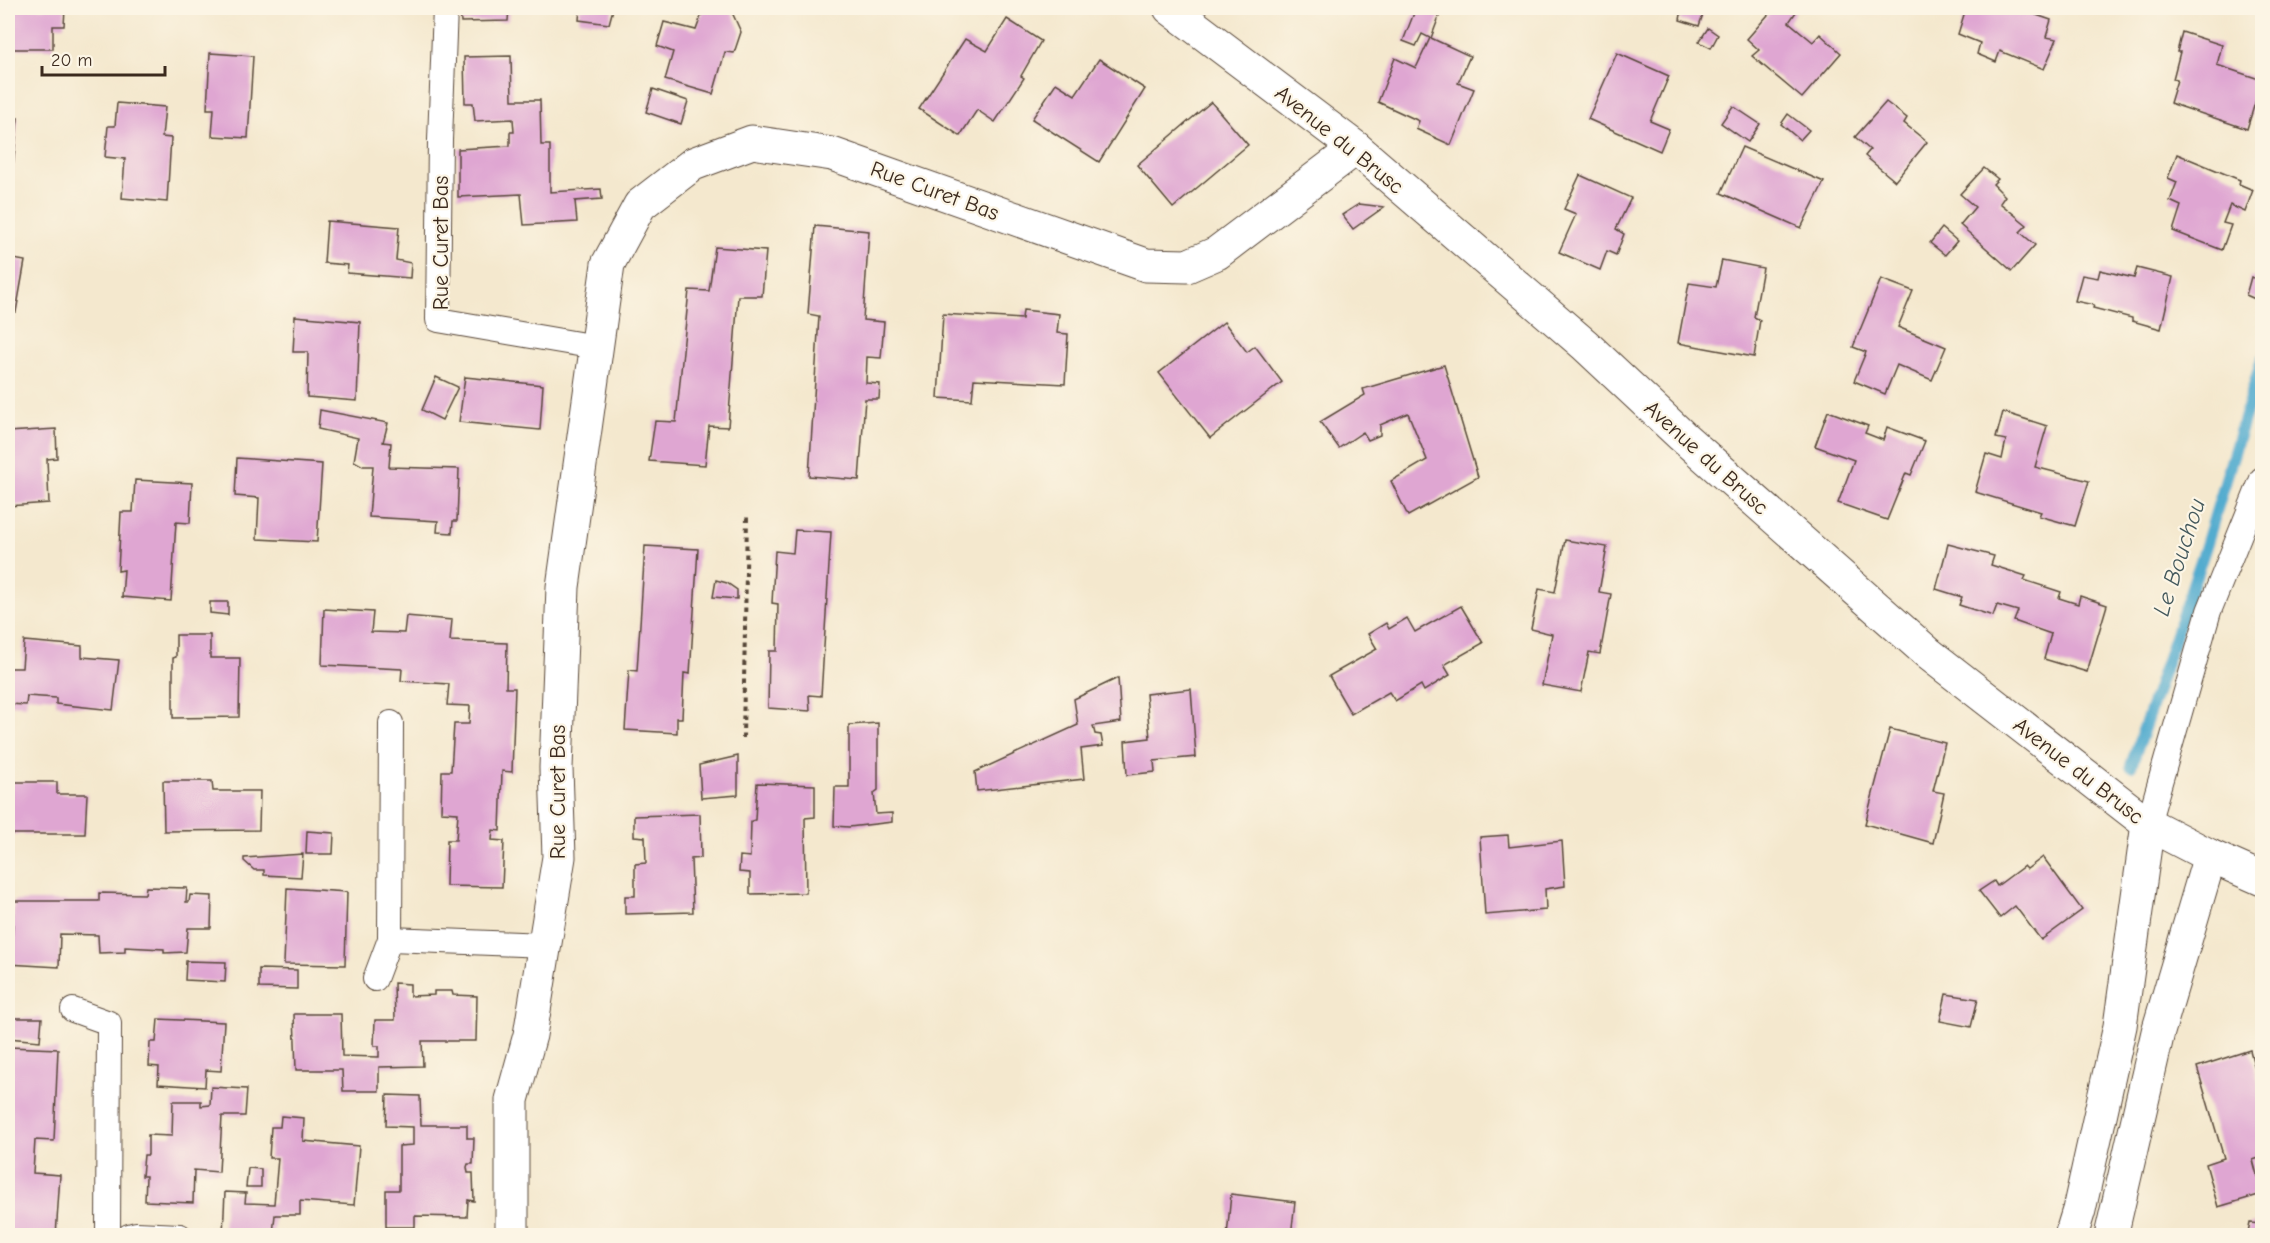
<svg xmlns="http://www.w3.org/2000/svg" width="2270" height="1243" font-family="'Comic Neue',sans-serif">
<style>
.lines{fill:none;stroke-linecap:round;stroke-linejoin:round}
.stream{stroke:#52accf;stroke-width:12}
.building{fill:#dfa6d2}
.lane-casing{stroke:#574638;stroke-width:26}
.street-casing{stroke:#574638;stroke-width:35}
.secondary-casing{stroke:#574638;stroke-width:35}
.path{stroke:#574638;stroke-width:4;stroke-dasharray:4.5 4.5;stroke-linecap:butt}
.lane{stroke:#fff;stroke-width:24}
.street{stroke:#fff;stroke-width:33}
.secondary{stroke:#fff;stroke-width:33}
.labels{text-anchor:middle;stroke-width:4.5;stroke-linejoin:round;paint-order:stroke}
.street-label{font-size:22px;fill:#3b2a1e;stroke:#fcf5e5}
.water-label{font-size:24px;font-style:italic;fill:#43585c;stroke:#fcf5e5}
</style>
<rect width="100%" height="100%" fill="#fcf5e5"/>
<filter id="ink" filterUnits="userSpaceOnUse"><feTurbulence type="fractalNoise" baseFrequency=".0167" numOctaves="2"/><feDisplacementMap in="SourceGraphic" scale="12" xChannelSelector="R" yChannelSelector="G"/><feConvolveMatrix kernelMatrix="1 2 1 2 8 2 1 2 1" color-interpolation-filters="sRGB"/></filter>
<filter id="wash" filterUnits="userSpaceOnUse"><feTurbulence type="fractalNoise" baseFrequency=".008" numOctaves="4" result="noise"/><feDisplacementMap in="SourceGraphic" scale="24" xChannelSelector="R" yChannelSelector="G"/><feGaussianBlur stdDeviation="1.35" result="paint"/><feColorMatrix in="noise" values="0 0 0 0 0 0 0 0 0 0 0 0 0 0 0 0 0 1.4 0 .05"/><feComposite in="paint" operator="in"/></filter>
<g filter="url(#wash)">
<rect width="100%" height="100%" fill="#f4e8ce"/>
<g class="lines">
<polyline class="stream" points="2131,766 2205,549 2262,359"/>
</g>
<g id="blocks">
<g class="building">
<polygon points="8,8 65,8 64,26 53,26 53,49 8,49"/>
<polygon points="460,8 509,8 508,21 461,22"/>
<polygon points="580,8 627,8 626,10 613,9 609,24 579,20"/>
<polygon points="704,8 730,8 741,32 734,53 725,52 713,94 665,80 673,52 657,46 664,22 696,30"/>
<polygon points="1416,8 1424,8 1440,14 1431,38 1470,56 1458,83 1474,89 1451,145 1416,129 1419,121 1378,102 1395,58 1416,68 1430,38 1422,34 1416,46 1403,41"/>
<polygon points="1678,8 1705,8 1699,26 1680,20 1682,9"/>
<polygon points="1774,8 1789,8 1796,12 1789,22 1813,42 1820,34 1841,53 1802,98 1752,56 1759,50 1747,39"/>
<polygon points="1966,8 2016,8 2051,20 2046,37 2057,39 2044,69 2000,51 1996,62 1977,54 1980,43 1958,34"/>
<polygon points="1007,19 1041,41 1021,76 1024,78 995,122 977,110 960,136 919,109 965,39 987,51"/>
<polygon points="1708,28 1718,35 1711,48 1699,42"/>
<polygon points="2182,32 2222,45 2217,65 2262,80 2247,129 2170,103 2177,80 2173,79 2180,52 2177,52"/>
<polygon points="210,53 253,56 248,138 212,136 214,109 207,109"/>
<polygon points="1617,53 1669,76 1650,121 1669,129 1660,151 1588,119"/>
<polygon points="511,56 512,100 540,100 541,145 550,145 550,192 601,189 602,199 575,201 577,222 524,225 521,194 458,197 458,149 510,146 510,132 514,132 513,119 475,121 473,103 465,103 464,57"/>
<polygon points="1099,59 1145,89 1099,162 1032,119 1056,83 1075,95"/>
<polygon points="653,89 688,101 681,124 646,112"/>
<polygon points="1211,102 1248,145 1173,208 1137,165"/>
<polygon points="1886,102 1907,118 1904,123 1927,142 1895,181 1865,156 1870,150 1855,137"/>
<polygon points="117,103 165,107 162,137 171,138 167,202 122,198 125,159 105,157 108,126 115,126"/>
<polygon points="1733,106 1760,124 1748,142 1721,123"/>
<polygon points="1788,114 1809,130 1800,140 1781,124"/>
<polygon points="8,117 18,118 9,205 8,205"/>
<polygon points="1742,147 1824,182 1801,228 1721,193"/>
<polygon points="2177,154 2240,180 2239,184 2253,190 2245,212 2230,205 2223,223 2231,225 2222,250 2173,231 2181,206 2170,201 2177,182 2168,178"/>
<polygon points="1984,168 1998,179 1993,184 2005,196 2000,203 2027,225 2020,232 2035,245 2012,271 1960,225 1975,207 1960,194"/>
<polygon points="1580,175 1631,198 1616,229 1624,234 1616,255 1607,251 1600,270 1559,252 1576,214 1564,209"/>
<polygon points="1359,204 1384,207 1353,229 1342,215"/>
<polygon points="327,221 399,227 396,260 411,263 410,278 347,273 348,265 324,263"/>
<polygon points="815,226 869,231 863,320 884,322 881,358 867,357 866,383 880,384 879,399 865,399 859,480 809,476 819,316 808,314"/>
<polygon points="1942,228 1957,241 1945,255 1930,243"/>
<polygon points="715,247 766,251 762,296 738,296 728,427 709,426 705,465 649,461 655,421 676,422 689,290 709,291"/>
<polygon points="8,258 25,261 16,312 8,310"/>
<polygon points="1722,260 1763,268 1754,317 1760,320 1754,357 1678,343 1689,283 1716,287"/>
<polygon points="2137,268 2173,277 2161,329 2132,321 2132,318 2093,308 2094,305 2075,301 2082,275 2098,278 2100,270 2134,278"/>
<polygon points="2251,277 2262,281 2262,302 2246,295"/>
<polygon points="1881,279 1913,291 1898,327 1946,347 1932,380 1897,365 1885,394 1854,381 1866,352 1853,347"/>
<polygon points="1023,310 1059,314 1057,333 1068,334 1065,384 974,379 972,400 938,398 943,314 1022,319"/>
<polygon points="295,316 360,322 357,401 307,397 308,352 293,352"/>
<polygon points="1224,322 1247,352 1255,346 1282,382 1210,438 1159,373"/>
<polygon points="1444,365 1478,477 1408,516 1391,481 1427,460 1408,413 1380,425 1380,435 1368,440 1363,432 1339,448 1320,422 1365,395 1363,389"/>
<polygon points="436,377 458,387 442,420 422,410"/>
<polygon points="465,377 543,385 540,430 459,422"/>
<polygon points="320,410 388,423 383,442 391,443 389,467 459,469 457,521 453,521 452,533 437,532 438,521 369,517 373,466 363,466 354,461 358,438 318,429"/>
<polygon points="1828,411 1868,426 1865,433 1883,440 1887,427 1925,441 1911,475 1906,473 1887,520 1838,503 1854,460 1815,446"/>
<polygon points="2003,412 2047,426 2035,467 2089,481 2075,526 2039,516 2041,512 1975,492 1986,454 2002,459 2006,440 1996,438"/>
<polygon points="56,429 57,458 47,459 49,503 8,506 8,432"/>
<polygon points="237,458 322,464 317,542 257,539 259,498 235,496"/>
<polygon points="135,480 192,483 190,523 176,522 171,601 122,597 124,570 118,571 121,512 133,512"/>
<polygon points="795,530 831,532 821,696 809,695 810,711 768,708 769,651 777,651 778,604 772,603 775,551 793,553"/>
<polygon points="1565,540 1607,547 1599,592 1611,594 1600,654 1589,652 1581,692 1542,685 1552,634 1531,629 1539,589 1555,592"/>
<polygon points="1948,544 1994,556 1991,565 2026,576 2024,580 2061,592 2059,598 2078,604 2080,596 2107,605 2087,672 2044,659 2051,634 2014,621 2018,611 1997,605 1993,616 1959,605 1962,597 1936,589"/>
<polygon points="645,546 698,549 690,674 684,673 682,718 677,718 677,733 625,730 629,670 637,671"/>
<polygon points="716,580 727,583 737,590 737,599 713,597"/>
<polygon points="210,602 228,602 228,615 210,613"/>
<polygon points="1461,606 1483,643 1444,665 1450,675 1424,691 1421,685 1395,701 1389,692 1351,714 1329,676 1377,649 1368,634 1386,623 1389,629 1407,618 1415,632"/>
<polygon points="324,609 373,612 371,632 404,633 406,616 452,620 450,641 507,643 506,688 515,688 512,772 502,771 500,831 493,830 492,840 504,841 502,887 446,886 447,840 456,840 458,813 441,812 442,771 451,771 454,724 469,724 470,706 447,705 449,684 401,681 402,669 322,665"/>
<polygon points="176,635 210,635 210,658 240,658 239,717 173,718 173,658 176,657"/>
<polygon points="24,641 82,646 82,657 119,660 113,710 56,704 56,698 27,696 26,705 8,704 8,668 22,668"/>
<polygon points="1118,678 1121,722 1093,726 1095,734 1101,735 1103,746 1081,749 1084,779 977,791 975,772 1078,725 1074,699"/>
<polygon points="1191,689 1196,757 1154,761 1155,772 1127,775 1125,741 1150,738 1146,694"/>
<polygon points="878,723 878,790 874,793 876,814 892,813 892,822 849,827 834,826 835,787 849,787 849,725"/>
<polygon points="1890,729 1945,743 1933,791 1944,793 1933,843 1865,824"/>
<polygon points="738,756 738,795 701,798 699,765"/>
<polygon points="163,781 212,781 213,791 260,791 259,830 164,831"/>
<polygon points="8,782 57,782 57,794 87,794 85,834 8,834"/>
<polygon points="757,783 815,785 815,817 805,818 806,893 750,894 750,873 739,872 740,856 750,857 751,821 755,820"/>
<polygon points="700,814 701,858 691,859 693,912 625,914 625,896 635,896 635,864 646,863 645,837 634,836 634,816"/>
<polygon points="307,831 334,833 333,854 306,854"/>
<polygon points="1508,835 1509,847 1562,841 1565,886 1545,889 1546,910 1485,915 1480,837"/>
<polygon points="303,854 301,877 264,875 264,870 254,870 244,861 244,858"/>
<polygon points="2043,857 2082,910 2041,940 2015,906 2000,918 1979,891 1994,881 1997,886 2024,866 2027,869"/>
<polygon points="146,887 187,888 186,902 189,902 190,895 212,896 211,928 188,928 186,952 164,953 164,949 125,947 125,952 99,953 98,935 60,934 59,967 8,964 8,941 12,941 14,901 99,901 99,893 145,894"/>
<polygon points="287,888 347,892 345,965 284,964"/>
<polygon points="186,961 226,962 225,982 185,980"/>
<polygon points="259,969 297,970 297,989 259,988"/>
<polygon points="394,983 410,984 410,996 434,995 434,991 452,991 453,995 477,996 476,1041 422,1041 423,1066 379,1067 379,1091 343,1091 342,1070 296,1070 294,1014 341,1014 342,1056 379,1057 379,1046 374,1046 375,1020 395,1020"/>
<polygon points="1946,994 1978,999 1971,1027 1940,1021"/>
<polygon points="8,1018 42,1018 40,1041 8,1038"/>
<polygon points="158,1019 224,1022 221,1071 206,1070 205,1087 158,1084 159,1067 149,1066 150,1042 156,1042"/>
<polygon points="8,1047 58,1049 54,1141 35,1140 33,1173 60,1175 56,1236 8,1236"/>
<polygon points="2250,1050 2262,1096 2262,1157 2253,1160 2262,1194 2218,1207 2206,1164 2224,1158 2197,1067"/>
<polygon points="211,1087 247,1089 245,1116 222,1116 219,1172 194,1170 193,1203 145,1201 146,1176 142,1176 144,1155 148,1155 148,1135 172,1136 173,1101 201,1101 201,1106 210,1105"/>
<polygon points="387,1095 420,1096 421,1125 467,1125 467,1138 474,1138 473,1164 468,1164 467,1167 468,1173 473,1173 474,1201 468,1200 467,1217 415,1216 415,1227 386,1227 386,1190 399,1190 399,1146 413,1145 413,1127 386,1126"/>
<polygon points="281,1116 304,1118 303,1141 359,1146 354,1205 300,1201 300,1215 275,1215 273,1233 223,1233 225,1192 246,1193 245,1203 274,1204 278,1158 269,1158 271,1127 280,1127"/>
<polygon points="248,1168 261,1169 261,1187 246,1187"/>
<polygon points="1231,1194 1295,1202 1291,1236 1227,1236"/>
<polygon points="2250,1223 2262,1224 2262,1234 2248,1233"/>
</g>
</g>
</g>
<g filter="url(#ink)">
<use href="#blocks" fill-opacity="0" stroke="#574638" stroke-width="1.5"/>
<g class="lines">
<g class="lane-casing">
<g id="lane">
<polyline points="445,8 440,140 438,320 596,347"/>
<polyline points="2148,824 2209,611 2262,479"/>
<polyline points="390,939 545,945"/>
<polyline points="375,979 390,939 391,723"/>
<polyline points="73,1010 109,1023 108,1236"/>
<polyline points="129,1236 136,1234 180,1236"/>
</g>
</g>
<g class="street-casing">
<polyline id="street" points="512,1236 512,1100 530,1035 559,857 556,768 563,587 608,264 640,205 693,164 752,142 832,154 1146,265 1187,266 1217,253 1356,148"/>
</g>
<g class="secondary-casing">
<g id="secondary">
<polyline points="1170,8 1356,148 1585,345 1682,436 1929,654 2148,824 2210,856 2262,879"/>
<polyline points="2071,1236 2079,1210 2120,1026 2148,824"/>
<polyline points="2111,1236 2158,1032 2210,856"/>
</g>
</g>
<polyline class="path" points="743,738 747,516"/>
<use href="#lane" class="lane"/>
<use href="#street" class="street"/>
<use href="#secondary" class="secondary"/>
</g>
</g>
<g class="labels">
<g class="street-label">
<text transform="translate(1340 139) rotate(39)" y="8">Avenue du Brusc</text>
<text transform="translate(935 190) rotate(20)" y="8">Rue Curet Bas</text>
<text transform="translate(440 243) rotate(-90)" y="8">Rue Curet Bas</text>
<text transform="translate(1707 457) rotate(42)" y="8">Avenue du Brusc</text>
<text transform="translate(2079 770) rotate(38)" y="8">Avenue du Brusc</text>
<text transform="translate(557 792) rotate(-90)" y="8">Rue Curet Bas</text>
</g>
<g class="water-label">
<text transform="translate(2179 557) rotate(-72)" y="8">Le Bouchou</text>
</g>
</g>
<rect width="2270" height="1243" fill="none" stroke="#fcf5e5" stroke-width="30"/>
<path d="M42 66v9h123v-9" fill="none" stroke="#3b2a1e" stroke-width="3"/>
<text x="51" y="66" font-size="18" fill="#3b2a1e" stroke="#fcf5e5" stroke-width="4.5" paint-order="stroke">20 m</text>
</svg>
